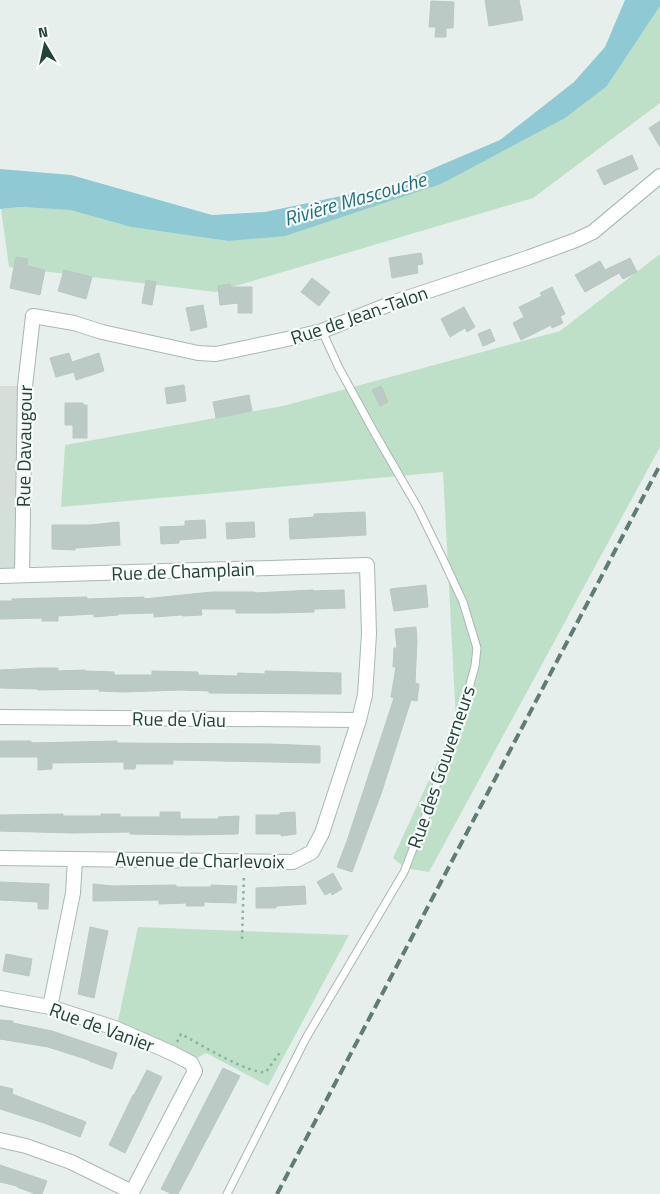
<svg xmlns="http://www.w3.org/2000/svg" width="660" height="1194" font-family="'Titillium Web',sans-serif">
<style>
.built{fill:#d4dfda}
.green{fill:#bfe0c8}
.water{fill:#8ec9d4}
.building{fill:#bbcac4;stroke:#b8c9c2}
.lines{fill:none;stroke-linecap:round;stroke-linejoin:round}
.lane-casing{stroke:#a8b8b2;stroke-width:9}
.street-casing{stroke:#a8b8b2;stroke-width:16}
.path{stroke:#86b3a5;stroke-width:2.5;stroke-dasharray:2.5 4;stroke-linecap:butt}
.lane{stroke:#fff;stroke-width:7}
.street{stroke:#fff;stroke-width:14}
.rail{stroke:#5f7d75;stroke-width:4;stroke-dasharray:10 5;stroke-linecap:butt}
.labels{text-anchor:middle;stroke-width:4.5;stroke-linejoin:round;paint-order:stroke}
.street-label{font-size:19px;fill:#24423a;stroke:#f7fbf9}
.water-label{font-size:20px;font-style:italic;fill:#1c6f80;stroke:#f7fbf9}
</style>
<rect width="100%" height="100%" fill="#e6efeb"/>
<polygon class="built" points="0,386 25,386 22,572 0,573"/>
<g class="green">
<polygon points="660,6 660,103 533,198 215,292 9,267 1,209 22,207 70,210 131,227 228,241 441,184 607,86"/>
<polygon points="660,254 660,447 429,872 405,868 393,858 456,721 443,472 61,507 65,445 283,406 560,331"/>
<polygon points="138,927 349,935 268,1086 206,1053 193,1060 117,1026"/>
</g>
<polygon class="water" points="625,0 660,0 660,6 607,86 565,118 441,184 285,236 228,241 131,227 70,210 22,207 0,209 0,169 71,175 212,215 265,212 394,185 500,140 574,82 605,47"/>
<g class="building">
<polygon points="485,0 519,0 523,20 489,26"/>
<polygon points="431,1 454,2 453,28 446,28 446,37 435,37 436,27 429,27"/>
<polygon points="660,121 660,147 649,128"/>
<polygon points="632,155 638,169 604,185 597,170"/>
<polygon points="421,253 423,264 417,265 418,273 392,278 389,258"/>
<polygon points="16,257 28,259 27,266 45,270 40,295 10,288"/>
<polygon points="630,258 637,272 623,279 619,273 585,292 575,275 600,261 605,270"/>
<polygon points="64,270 92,277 86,299 58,291"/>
<polygon points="312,278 330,292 319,306 301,292"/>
<polygon points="146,280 156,282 152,305 142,303"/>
<polygon points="230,284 231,287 252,287 252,313 238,313 238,303 220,305 218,286"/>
<polygon points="552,287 565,314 560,316 563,323 552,328 551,325 521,340 513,323 524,317 519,307 542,296 540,293"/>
<polygon points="203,305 207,327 191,331 186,308"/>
<polygon points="464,307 475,327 467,332 465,328 450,337 441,319"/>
<polygon points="490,329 495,341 483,346 478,334"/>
<polygon points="69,353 72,362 99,353 104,371 76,380 74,372 56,377 50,358"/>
<polygon points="184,385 186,401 167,404 165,388"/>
<polygon points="381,386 388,402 380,406 372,390"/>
<polygon points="249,395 252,411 216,418 213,402"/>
<polygon points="65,403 83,403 83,405 87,405 87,438 73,438 73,425 65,425"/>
<polygon points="365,512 366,535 290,539 289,519 314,517 314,514"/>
<polygon points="205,520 206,538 179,540 179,543 161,544 160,527 185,526 185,521"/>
<polygon points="119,522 120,545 75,548 75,550 52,549 52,525 90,525"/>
<polygon points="254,522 255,537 227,539 226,523"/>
<polygon points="426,585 428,607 394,611 390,589"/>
<polygon points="313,590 313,591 344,590 345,608 314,609 314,612 272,613 236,613 236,609 201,609 202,615 183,616 182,615 154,617 154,613 118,614 118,615 94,617 94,614 58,616 58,621 42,621 42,618 0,619 0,601 12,601 12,599 87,597 87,599 144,597 144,599 212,592 255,592 255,593"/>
<polygon points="416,627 417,641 415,683 419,684 417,701 411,700 382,791 352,872 337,867 347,841 394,698 391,697 396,667 393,667 394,648 397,648 395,629"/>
<polygon points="38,668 58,668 58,671 85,670 85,671 114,672 114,675 152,675 152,671 198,672 198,675 237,676 238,673 265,674 265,671 341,673 341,694 209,693 209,691 181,690 124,692 99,691 99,689 38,690 38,689 0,688 0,670"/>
<polygon points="0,741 31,741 31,743 117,741 117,743 269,744 320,746 320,763 173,760 173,764 136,764 135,769 124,769 124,762 52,763 52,769 38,770 38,757 0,757"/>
<polygon points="160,812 180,812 180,819 219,819 218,817 239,816 238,834 188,835 130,834 130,832 72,833 0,831 0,815 63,814 63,816 101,816 101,814 120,814 120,817 160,817"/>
<polygon points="295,812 296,834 281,836 281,834 256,834 256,815 280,815 280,813"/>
<polygon points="333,873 342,889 332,895 331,892 325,895 317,882"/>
<polygon points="0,882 49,884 48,909 38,909 38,902 0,900"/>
<polygon points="93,884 113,886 176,885 176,887 211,887 211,885 237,886 236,903 204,902 204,906 186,906 187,903 159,904 159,900 93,901"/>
<polygon points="305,886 306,904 276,906 276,908 256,908 256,888"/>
<polygon points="90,927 108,931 94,998 78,994"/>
<polygon points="6,954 32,959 29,976 3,971"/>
<polygon points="0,1020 13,1021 13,1023 52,1031 117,1053 112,1069 89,1061 89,1060 48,1047 0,1039"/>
<polygon points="223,1068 240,1076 178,1194 172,1194 161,1189"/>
<polygon points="147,1070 162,1077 125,1153 109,1145 133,1095 134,1095"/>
<polygon points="0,1086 13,1089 12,1094 86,1122 80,1137 44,1123 0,1109"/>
<polygon points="0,1165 47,1181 42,1194 36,1194 17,1187 17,1186 0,1182"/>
</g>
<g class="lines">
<g class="lane-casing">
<polyline id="lane" points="227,1194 306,1038 404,872 428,810 469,688 475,666 477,648 463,602 442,557 418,508 373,430 339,368 322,331"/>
</g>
<g class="street-casing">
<g id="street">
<polyline points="22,575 25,386 33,316 74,323 102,332 198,353 216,354 292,338 322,331 395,302 527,258 576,240 593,232 660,176"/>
<polyline points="0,576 367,565 369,634 365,695 359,720 322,833 312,852 293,862 0,858"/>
<polyline points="0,717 359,720"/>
<polyline points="0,998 50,1007 115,1028 172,1053 191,1063 195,1071 131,1194"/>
<polyline points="50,1007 73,893 75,860"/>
<polyline points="0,1140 26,1146 71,1162 132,1192"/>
</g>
</g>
<g class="path">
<polyline points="242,939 244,875"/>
<path d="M177 1042 181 1034C198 1043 250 1075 266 1072L281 1051"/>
</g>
<use href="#lane" class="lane"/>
<use href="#street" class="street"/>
<polyline class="rail" points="277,1194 660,465"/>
</g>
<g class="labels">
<g class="street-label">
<text transform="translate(359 315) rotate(-19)" y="7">Rue de Jean-Talon</text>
<text transform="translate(24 446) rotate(-89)" y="7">Rue Davaugour</text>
<text transform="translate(183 571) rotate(-2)" y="7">Rue de Champlain</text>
<text transform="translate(179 719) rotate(1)" y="7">Rue de Viau</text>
<text transform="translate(441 767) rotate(-71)" y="7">Rue des Gouverneurs</text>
<text transform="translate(200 860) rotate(1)" y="7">Avenue de Charlevoix</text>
<text transform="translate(102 1027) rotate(20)" y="7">Rue de Vanier</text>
</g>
<g class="water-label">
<text transform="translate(355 199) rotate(-16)" y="7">Rivière Mascouche</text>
</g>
</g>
<g transform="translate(45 45) rotate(351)" stroke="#f7fbf9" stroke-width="4" paint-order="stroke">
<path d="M0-4L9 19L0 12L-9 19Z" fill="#24423a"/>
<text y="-8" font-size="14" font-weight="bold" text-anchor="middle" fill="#24423a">N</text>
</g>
</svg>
